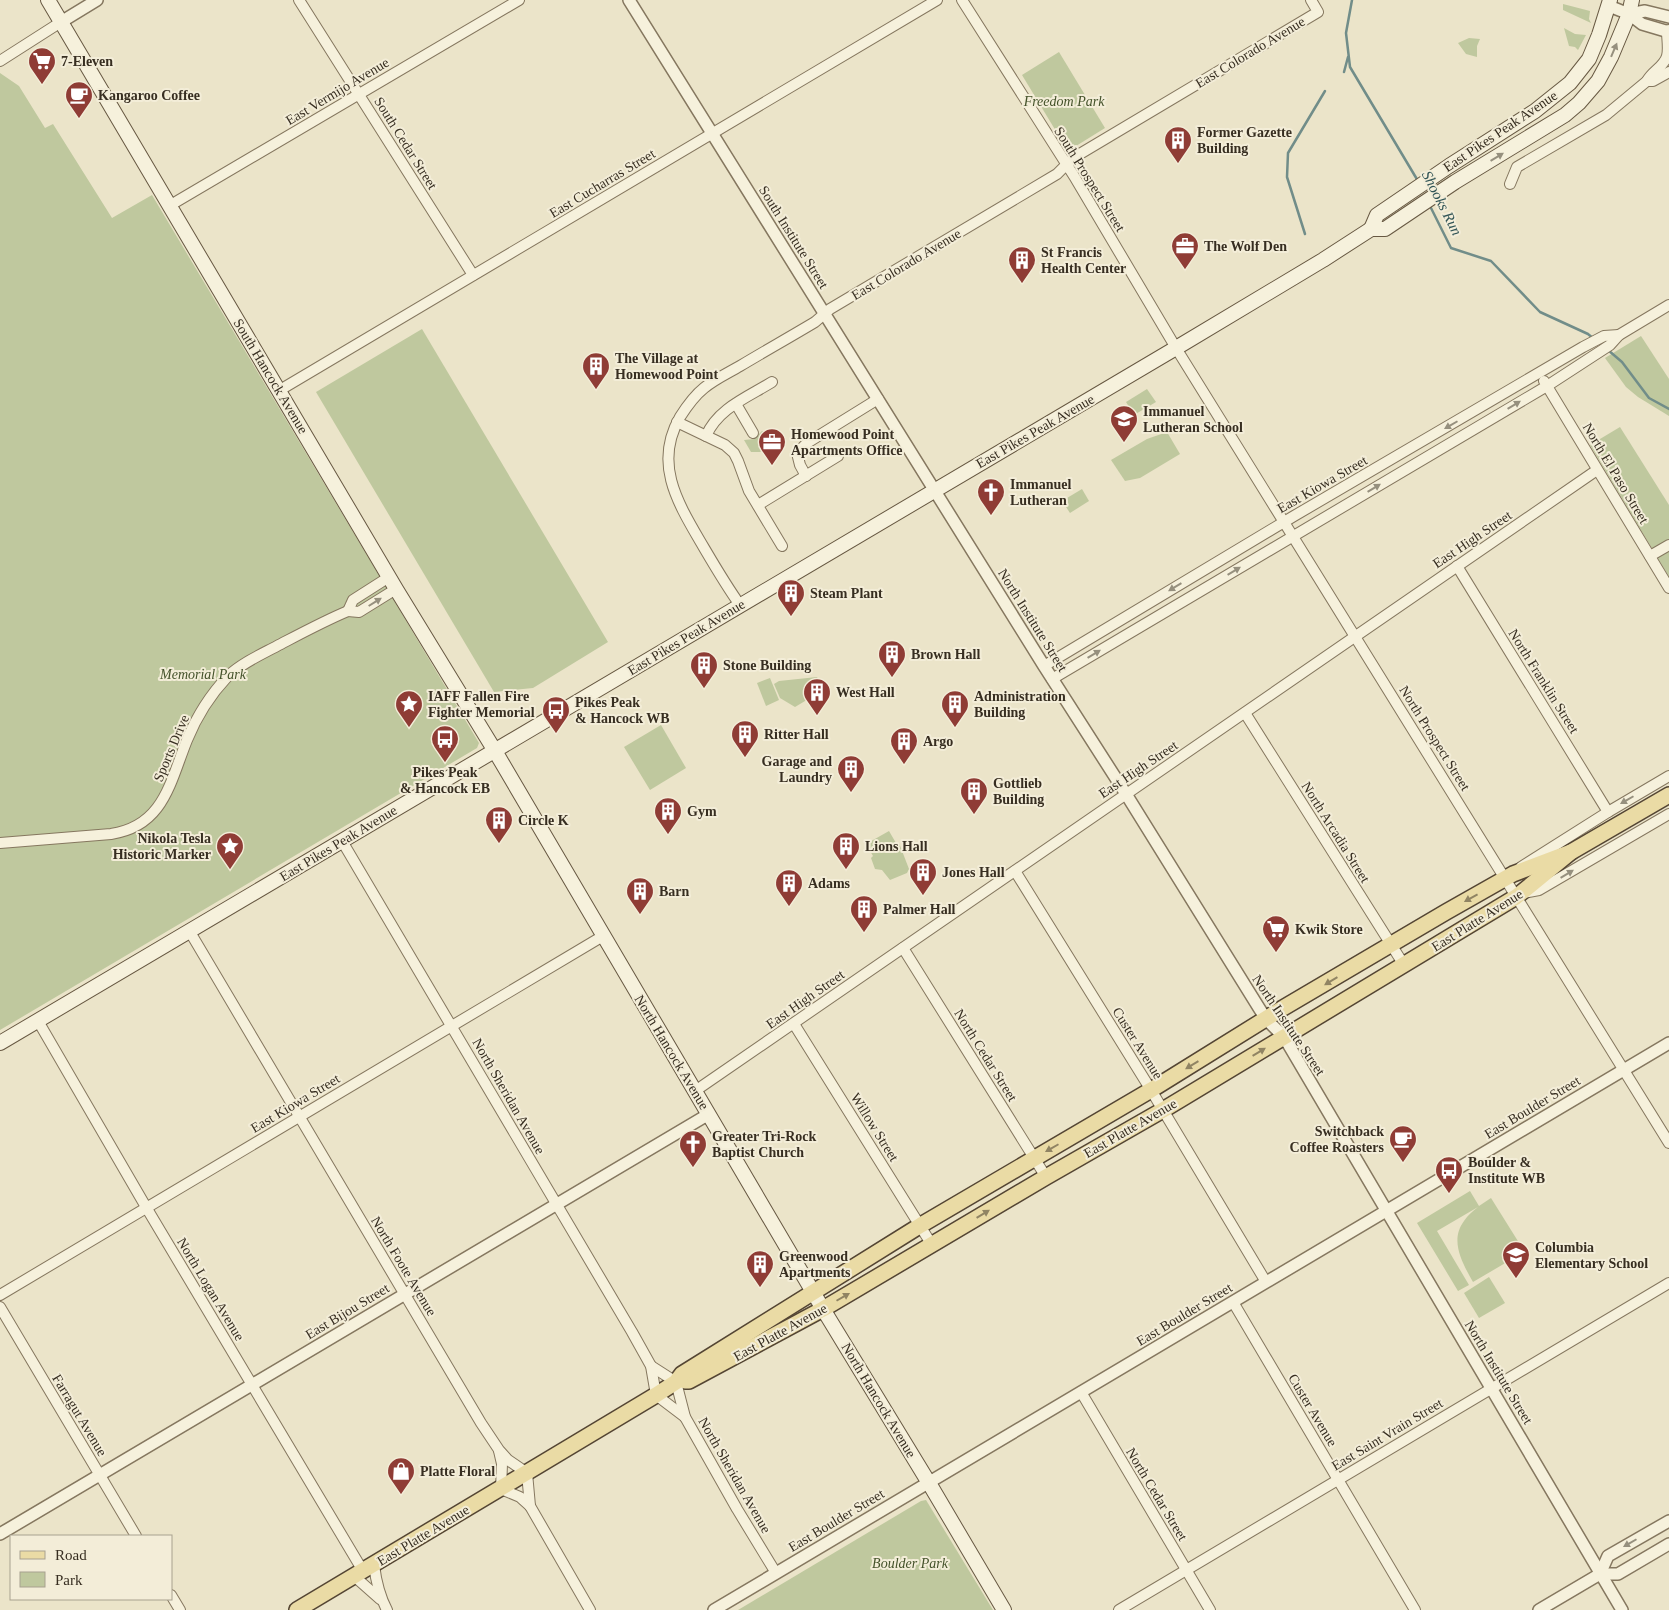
<svg xmlns="http://www.w3.org/2000/svg" width="1669" height="1610" font-family="Georgia,serif">
<style>
.green{fill:#bfc89e}
.lines{fill:none;stroke-linecap:round;stroke-linejoin:round}
.stream{stroke:#718d89;stroke-width:2.5}
.minor-casing{stroke:#85775f;stroke-width:12}
.tertiary-casing{stroke:#85775f;stroke-width:14}
.secondary-casing{stroke:#675842;stroke-width:16}
.primary-casing{stroke:#544533;stroke-width:18}
.minor{stroke:#f6f1dc;stroke-width:10}
.tertiary{stroke:#f6f1dc;stroke-width:11}
.secondary{stroke:#f6f1dc;stroke-width:14}
.primary{stroke:#eadba5;stroke-width:15}
.oneway{fill:#96907e}
.oneway2{fill:#908463}
.labels{text-anchor:middle;stroke-width:4;stroke-linejoin:round;paint-order:stroke}
.street-label{font-size:14px;fill:#372e21;stroke:#f3edd8}
.poi-label{font-size:14px;font-weight:bold;fill:#372e21;stroke:#f3edd8;text-anchor:start}
.park-label{font-size:14px;font-style:italic;fill:#44522a;stroke:#f3edd8}
.water-label{font-size:15px;font-style:italic;fill:#325556;stroke:#f3edd8}
</style>
<rect width="100%" height="100%" fill="#ebe4c9"/>
<g class="green">
<polygon points="1563,4 1590,11 1589,19 1591,23 1563,10"/>
<polygon points="1564,28 1575,34 1586,35 1578,50 1575,47 1569,46"/>
<polygon points="1469,38 1480,39 1477,46 1477,57 1466,54 1458,43"/>
<polygon points="1059,52 1105,128 1068,151 1022,75"/>
<polygon points="0,73 19,86 45,128 53,124 112,218 152,195 479,743 477,748 0,1030"/>
<polygon points="422,329 608,642 533,688 494,692 316,392"/>
<polygon points="1641,336 1669,379 1669,416 1638,397 1626,387 1605,358"/>
<polygon points="1147,389 1156,402 1134,415 1126,402"/>
<polygon points="1620,427 1669,505 1669,577 1590,445"/>
<polygon points="762,431 768,431 773,440 772,445 760,452 751,452 744,440 754,439"/>
<polygon points="1167,432 1180,454 1140,478 1125,481 1111,460 1147,439"/>
<polygon points="1082,489 1089,501 1070,513 1062,501"/>
<polygon points="817,677 822,685 820,692 795,707 780,698 774,684 779,681"/>
<polygon points="770,678 779,700 766,706 757,683"/>
<polygon points="661,725 686,768 650,790 624,747"/>
<polygon points="889,831 896,843 899,843 909,869 907,873 890,880 882,870 875,869 871,858 873,856 866,844"/>
<path d="M1470 1191 1479 1206 1491 1198 1521 1246 1519 1255 1473 1282C1463 1264 1449 1241 1464 1221 1468 1215 1473 1211 1478 1207L1437 1231 1469 1285 1458 1291 1417 1223Z"/>
<polygon points="1489,1277 1505,1303 1479,1318 1464,1293"/>
<polygon points="926,1500 993,1610 738,1610 921,1501"/>
</g>
<g class="lines">
<g class="stream">
<polyline points="1352,0 1346,33 1350,67 1418,181"/>
<polyline points="1344,72 1348,57"/>
<polyline points="1429,204 1451,248 1491,261 1540,312 1588,334 1594,339"/>
<polyline points="1305,234 1287,177 1288,153 1325,91"/>
<polyline points="1608,350 1622,362 1649,398 1669,409"/>
</g>
<g class="minor-casing">
<g id="minor">
<polyline points="299,0 473,275"/>
<polyline points="962,0 1074,176 1176,348 1669,1143"/>
<polyline points="0,61 61,22"/>
<polyline points="1647,81 1653,81 1669,72"/>
<path d="M1510 184 1517 167 1606 115 1647 81C1652 71 1664 67 1667 56 1669 49 1667 39 1667 31L1669 30"/>
<polyline points="169,206 519,0"/>
<polyline points="1544,381 1669,588"/>
<polyline points="280,390 937,0"/>
<polyline points="736,404 753,433"/>
<polyline points="677,422 725,445 734,453 738,461 749,491 782,546"/>
<path d="M706 436C718 408 748 397 772 382"/>
<polyline points="806,476 800,465 797,453 807,443 878,399"/>
<polyline points="758,505 838,456"/>
<polyline points="1650,556 1669,545"/>
<polyline points="1457,566 1608,812"/>
<polyline points="389,577 353,600 348,611 359,612 396,589"/>
<path d="M740 605C725 584 713 563 700 541 676 500 654 462 680 417 687 406 694 396 704 388 715 379 728 373 740 366 765 351 790 337 815 322L830 309 1057 174 1073 158 1318 12 1311 0"/>
<polyline points="1044,666 1294,516 1583,347 1604,336 1619,335"/>
<polyline points="1052,679 1547,386 1610,345 1619,335 1669,305"/>
<polyline points="1245,713 1404,965"/>
<polyline points="342,841 632,1332 651,1366 656,1395 685,1417"/>
<path d="M0 843 111 834C164 826 170 782 187 740 196 718 211 694 228 676 242 663 260 655 277 646 300 634 324 621 348 611"/>
<polyline points="1521,867 1608,812 1669,776"/>
<polyline points="1015,871 1151,1090 1266,1282"/>
<polyline points="1523,893 1539,890 1669,814"/>
<polyline points="190,932 481,1423 499,1450 508,1460 527,1473 530,1506 590,1610"/>
<polyline points="903,948 1046,1177"/>
<polyline points="38,1021 146,1207 363,1571"/>
<polyline points="794,1024 932,1245"/>
<polyline points="695,1091 1597,470"/>
<polyline points="0,1295 603,936"/>
<polyline points="1233,1302 1415,1610"/>
<polyline points="0,1307 136,1536"/>
<polyline points="651,1366 676,1382 685,1417 737,1509 776,1573"/>
<polyline points="1081,1392 1210,1610"/>
<polyline points="499,1451 502,1464 501,1489 520,1497 530,1506"/>
<path d="M374 1565C376 1581 379 1595 387 1610"/>
<polyline points="354,1576 380,1599"/>
<polyline points="171,1595 180,1610"/>
<polyline points="1119,1610 1669,1283"/>
</g>
</g>
<g class="tertiary-casing">
<g id="tertiary">
<polyline points="629,0 1044,666 1126,794 1259,1008 1266,1019 1284,1037 1622,1610"/>
<polyline points="1609,6 1629,14 1642,24 1669,32"/>
<polyline points="1629,14 1645,11 1669,17"/>
<polyline points="61,22 97,0"/>
<polyline points="0,1534 709,1114"/>
<polyline points="1600,1574 1608,1556 1669,1521"/>
<polyline points="714,1610 1669,1043"/>
<polyline points="1539,1610 1600,1574 1618,1574 1669,1544"/>
</g>
</g>
<g class="secondary-casing">
<g id="secondary">
<polyline points="48,0 396,589 495,751 823,1309 929,1483 1004,1610"/>
<polyline points="1371,229 1377,215 1449,166 1535,111 1570,83 1589,59 1599,35 1610,0"/>
<polyline points="0,1043 1176,348 1323,260 1371,229 1385,229 1455,182 1565,115 1579,103 1598,81 1611,57 1629,14 1632,0"/>
</g>
</g>
<g class="primary-casing">
<g id="primary">
<polyline points="685,1381 689,1381 823,1309 1046,1177 1163,1110 1516,897 1571,852 1669,795"/>
<polyline points="297,1610 656,1395 676,1382 682,1374 921,1225 1151,1090 1283,1008 1446,912 1513,874 1571,852"/>
</g>
</g>
<use href="#minor" class="minor"/>
<use href="#tertiary" class="tertiary"/>
<use href="#secondary" class="secondary"/>
<use href="#primary" class="primary"/>
</g>
<defs><path id="oneway-solid" d="M-6-.8H1V-3.2L6.5 0L1 3.2V.8H-6Z" transform="scale(1.25)"/></defs>
<g class="oneway">
<use href="#oneway-solid" transform="translate(1614 50) rotate(-67)"/>
<use href="#oneway-solid" transform="translate(1497 157) rotate(-31)"/>
<use href="#oneway-solid" transform="translate(1514 405) rotate(-31)"/>
<use href="#oneway-solid" transform="translate(1451 425) rotate(150)"/>
<use href="#oneway-solid" transform="translate(1374 488) rotate(-31)"/>
<use href="#oneway-solid" transform="translate(1234 571) rotate(-31)"/>
<use href="#oneway-solid" transform="translate(1175 587) rotate(149)"/>
<use href="#oneway-solid" transform="translate(375 602) rotate(-32)"/>
<use href="#oneway-solid" transform="translate(1094 654) rotate(-31)"/>
<use href="#oneway-solid" transform="translate(1627 800) rotate(150)"/>
<use href="#oneway-solid" transform="translate(1567 874) rotate(-31)"/>
<use href="#oneway-solid" transform="translate(1630 1543) rotate(150)"/>
</g>
<g class="oneway2">
<use href="#oneway-solid" transform="translate(1471 898) rotate(151)"/>
<use href="#oneway-solid" transform="translate(1331 981) rotate(149)"/>
<use href="#oneway-solid" transform="translate(1259 1052) rotate(-31)"/>
<use href="#oneway-solid" transform="translate(1192 1065) rotate(149)"/>
<use href="#oneway-solid" transform="translate(1052 1148) rotate(150)"/>
<use href="#oneway-solid" transform="translate(983 1214) rotate(-31)"/>
<use href="#oneway-solid" transform="translate(843 1297) rotate(-30)"/>
</g>
<defs>
<g id="supermarket-pin" transform="scale(1.4375)"><path d="M0 17L-7.5 6A9.5 9.5 0 1 1 7.5 6Z" fill="#8f3c35" stroke="#f3edd8"/><path d="M-6-5.5h2.5l.6 2H6L4.5 2H-2.5L-4.4-4H-6ZM-1.5 3.2a1.3 1.3 0 1 0 .1 0ZM3 3.2a1.3 1.3 0 1 0 .1 0Z" fill="#fff"/></g>
<g id="cafe-pin" transform="scale(1.4375)"><path d="M0 17L-7.5 6A9.5 9.5 0 1 1 7.5 6Z" fill="#8f3c35" stroke="#f3edd8"/><path d="M-5.5-4.5H6V0H3Q3 3.5 0 3.5H-2.5Q-5.5 3.5-5.5 0ZM3-3.2v2h1.7v-2ZM-6 4.5H4V6H-6Z" fill="#fff"/></g>
<g id="building-pin" transform="scale(1.4375)"><path d="M0 17L-7.5 6A9.5 9.5 0 1 1 7.5 6Z" fill="#8f3c35" stroke="#f3edd8"/><path d="M-4-6H4V6H1V3H-1V6H-4ZM-2.5-4.3h1.7v1.8h-1.7ZM.8-4.3h1.7v1.8H.8ZM-2.5-1h1.7V.8h-1.7ZM.8-1h1.7V.8H.8Z" fill="#fff"/></g>
<g id="office-pin" transform="scale(1.4375)"><path d="M0 17L-7.5 6A9.5 9.5 0 1 1 7.5 6Z" fill="#8f3c35" stroke="#f3edd8"/><path d="M-6-3h4V-5.5h4V-3h4V5H-6ZM-1-4.5V-3h2v-1.5ZM-6 0V1H6V0Z" fill="#fff"/></g>
<g id="school-pin" transform="scale(1.4375)"><path d="M0 17L-7.5 6A9.5 9.5 0 1 1 7.5 6Z" fill="#8f3c35" stroke="#f3edd8"/><path d="M0-5L7-2L0 1L-7-2ZM-4 1L0 2.5L4 1V4Q0 6-4 4Z" fill="#fff"/></g>
<g id="church-pin" transform="scale(1.4375)"><path d="M0 17L-7.5 6A9.5 9.5 0 1 1 7.5 6Z" fill="#8f3c35" stroke="#f3edd8"/><path d="M-1.2-6h2.4v3.5h3.3v2.4h-3.3V6h-2.4V-.1h-3.3v-2.4h3.3Z" fill="#fff"/></g>
<g id="sight-pin" transform="scale(1.4375)"><path d="M0 17L-7.5 6A9.5 9.5 0 1 1 7.5 6Z" fill="#8f3c35" stroke="#f3edd8"/><path d="M0-6L1.8-2.2L6-1.7L2.9 1.2L3.7 5.4L0 3.3L-3.7 5.4L-2.9 1.2L-6-1.7L-1.8-2.2Z" fill="#fff"/></g>
<g id="bus-pin" transform="scale(1.4375)"><path d="M0 17L-7.5 6A9.5 9.5 0 1 1 7.5 6Z" fill="#8f3c35" stroke="#f3edd8"/><path d="M-5-6H5V4H4V6H2V4H-2V6H-4V4H-5ZM-3.5-4V0h7V-4ZM-3.5 1.2v1.5H-2V1.2ZM2 1.2v1.5H3.5V1.2Z" fill="#fff"/></g>
<g id="shop-pin" transform="scale(1.4375)"><path d="M0 17L-7.5 6A9.5 9.5 0 1 1 7.5 6Z" fill="#8f3c35" stroke="#f3edd8"/><path d="M-5-2.5h2.3a2.7 3.5 0 0 1 5.4 0H5L5.5 6h-11ZM-1.5-2.5h3a1.5 2.3 0 0 0-3 0Z" fill="#fff"/></g>
</defs>
<g fill-rule="evenodd">
<use href="#supermarket-pin" x="42" y="61"/>
<use href="#cafe-pin" x="79" y="95"/>
<use href="#building-pin" x="1178" y="140"/>
<use href="#office-pin" x="1185" y="246"/>
<use href="#building-pin" x="1022" y="260"/>
<use href="#building-pin" x="596" y="366"/>
<use href="#school-pin" x="1124" y="419"/>
<use href="#office-pin" x="772" y="442"/>
<use href="#church-pin" x="991" y="492"/>
<use href="#building-pin" x="791" y="593"/>
<use href="#building-pin" x="892" y="654"/>
<use href="#building-pin" x="704" y="665"/>
<use href="#building-pin" x="817" y="692"/>
<use href="#sight-pin" x="409" y="704"/>
<use href="#building-pin" x="955" y="704"/>
<use href="#bus-pin" x="556" y="710"/>
<use href="#building-pin" x="745" y="734"/>
<use href="#bus-pin" x="445" y="739"/>
<use href="#building-pin" x="904" y="741"/>
<use href="#building-pin" x="851" y="769"/>
<use href="#building-pin" x="974" y="791"/>
<use href="#building-pin" x="668" y="811"/>
<use href="#building-pin" x="499" y="820"/>
<use href="#sight-pin" x="230" y="846"/>
<use href="#building-pin" x="846" y="846"/>
<use href="#building-pin" x="923" y="872"/>
<use href="#building-pin" x="789" y="883"/>
<use href="#building-pin" x="640" y="891"/>
<use href="#building-pin" x="864" y="909"/>
<use href="#supermarket-pin" x="1276" y="929"/>
<use href="#cafe-pin" x="1403" y="1139"/>
<use href="#church-pin" x="693" y="1144"/>
<use href="#bus-pin" x="1449" y="1170"/>
<use href="#school-pin" x="1516" y="1255"/>
<use href="#building-pin" x="760" y="1264"/>
<use href="#shop-pin" x="401" y="1471"/>
</g>
<g class="labels">
<g class="street-label">
<text transform="translate(1250 52) rotate(-31)" y="5">East Colorado Avenue</text>
<text transform="translate(337 91) rotate(-31)" y="5">East Vermijo Avenue</text>
<text transform="translate(1500 131) rotate(-34)" y="5">East Pikes Peak Avenue</text>
<text transform="translate(406 143) rotate(58)" y="5">South Cedar Street</text>
<text transform="translate(1090 179) rotate(58)" y="5">South Prospect Street</text>
<text transform="translate(602 183) rotate(-31)" y="5">East Cucharras Street</text>
<text transform="translate(794 237) rotate(58)" y="5">South Institute Street</text>
<text transform="translate(906 264) rotate(-31)" y="5">East Colorado Avenue</text>
<text transform="translate(271 376) rotate(59)" y="5">South Hancock Avenue</text>
<text transform="translate(1035 431) rotate(-30)" y="5">East Pikes Peak Avenue</text>
<text transform="translate(1616 473) rotate(59)" y="5">North El Paso Street</text>
<text transform="translate(1322 484) rotate(-30)" y="5">East Kiowa Street</text>
<text transform="translate(1472 539) rotate(-34)" y="5">East High Street</text>
<text transform="translate(1033 620) rotate(58)" y="5">North Institute Street</text>
<text transform="translate(686 637) rotate(-31)" y="5">East Pikes Peak Avenue</text>
<text transform="translate(1544 681) rotate(58)" y="5">North Franklin Street</text>
<text transform="translate(1435 738) rotate(58)" y="5">North Prospect Street</text>
<text transform="translate(171 748) rotate(-67)" y="5">Sports Drive</text>
<text transform="translate(1138 769) rotate(-34)" y="5">East High Street</text>
<text transform="translate(1336 832) rotate(58)" y="5">North Arcadia Street</text>
<text transform="translate(338 843) rotate(-31)" y="5">East Pikes Peak Avenue</text>
<text transform="translate(1477 920) rotate(-32)" y="5">East Platte Avenue</text>
<text transform="translate(805 999) rotate(-35)" y="5">East High Street</text>
<text transform="translate(1289 1025) rotate(56)" y="5">North Institute Street</text>
<text transform="translate(1138 1043) rotate(58)" y="5">Custer Avenue</text>
<text transform="translate(672 1052) rotate(59)" y="5">North Hancock Avenue</text>
<text transform="translate(986 1055) rotate(58)" y="5">North Cedar Street</text>
<text transform="translate(509 1096) rotate(60)" y="5">North Sheridan Avenue</text>
<text transform="translate(295 1103) rotate(-31)" y="5">East Kiowa Street</text>
<text transform="translate(1532 1107) rotate(-31)" y="5">East Boulder Street</text>
<text transform="translate(875 1127) rotate(58)" y="5">Willow Street</text>
<text transform="translate(1130 1128) rotate(-30)" y="5">East Platte Avenue</text>
<text transform="translate(404 1266) rotate(59)" y="5">North Foote Avenue</text>
<text transform="translate(211 1289) rotate(59)" y="5">North Logan Avenue</text>
<text transform="translate(347 1311) rotate(-31)" y="5">East Bijou Street</text>
<text transform="translate(1184 1314) rotate(-31)" y="5">East Boulder Street</text>
<text transform="translate(780 1332) rotate(-29)" y="5">East Platte Avenue</text>
<text transform="translate(1499 1372) rotate(59)" y="5">North Institute Street</text>
<text transform="translate(879 1400) rotate(59)" y="5">North Hancock Avenue</text>
<text transform="translate(1313 1410) rotate(59)" y="5">Custer Avenue</text>
<text transform="translate(80 1415) rotate(59)" y="5">Farragut Avenue</text>
<text transform="translate(1387 1434) rotate(-31)" y="5">East Saint Vrain Street</text>
<text transform="translate(735 1475) rotate(60)" y="5">North Sheridan Avenue</text>
<text transform="translate(1157 1494) rotate(59)" y="5">North Cedar Street</text>
<text transform="translate(836 1520) rotate(-31)" y="5">East Boulder Street</text>
<text transform="translate(423 1535) rotate(-31)" y="5">East Platte Avenue</text>
</g>
<g class="poi-label">
<text x="61" y="66">7-Eleven</text>
<text x="98" y="100">Kangaroo Coffee</text>
<text x="1197" y="137">Former Gazette<tspan x="1197" dy="16">Building</tspan></text>
<text x="1204" y="251">The Wolf Den</text>
<text x="1041" y="257">St Francis<tspan x="1041" dy="16">Health Center</tspan></text>
<text x="615" y="363">The Village at<tspan x="615" dy="16">Homewood Point</tspan></text>
<text x="1143" y="416">Immanuel<tspan x="1143" dy="16">Lutheran School</tspan></text>
<text x="791" y="439">Homewood Point<tspan x="791" dy="16">Apartments Office</tspan></text>
<text x="1010" y="489">Immanuel<tspan x="1010" dy="16">Lutheran</tspan></text>
<text x="810" y="598">Steam Plant</text>
<text x="911" y="659">Brown Hall</text>
<text x="723" y="670">Stone Building</text>
<text x="836" y="697">West Hall</text>
<text x="428" y="701">IAFF Fallen Fire<tspan x="428" dy="16">Fighter Memorial</tspan></text>
<text x="974" y="701">Administration<tspan x="974" dy="16">Building</tspan></text>
<text x="575" y="707">Pikes Peak<tspan x="575" dy="16">&amp; Hancock WB</tspan></text>
<text x="764" y="739">Ritter Hall</text>
<text x="923" y="746">Argo</text>
<text x="832" y="766" text-anchor="end">Garage and<tspan x="832" dy="16">Laundry</tspan></text>
<text x="445" y="777" text-anchor="middle">Pikes Peak<tspan x="445" dy="16">&amp; Hancock EB</tspan></text>
<text x="993" y="788">Gottlieb<tspan x="993" dy="16">Building</tspan></text>
<text x="687" y="816">Gym</text>
<text x="518" y="825">Circle K</text>
<text x="211" y="843" text-anchor="end">Nikola Tesla<tspan x="211" dy="16">Historic Marker</tspan></text>
<text x="865" y="851">Lions Hall</text>
<text x="942" y="877">Jones Hall</text>
<text x="808" y="888">Adams</text>
<text x="659" y="896">Barn</text>
<text x="883" y="914">Palmer Hall</text>
<text x="1295" y="934">Kwik Store</text>
<text x="1384" y="1136" text-anchor="end">Switchback<tspan x="1384" dy="16">Coffee Roasters</tspan></text>
<text x="712" y="1141">Greater Tri-Rock<tspan x="712" dy="16">Baptist Church</tspan></text>
<text x="1468" y="1167">Boulder &amp;<tspan x="1468" dy="16">Institute WB</tspan></text>
<text x="1535" y="1252">Columbia<tspan x="1535" dy="16">Elementary School</tspan></text>
<text x="779" y="1261">Greenwood<tspan x="779" dy="16">Apartments</tspan></text>
<text x="420" y="1476">Platte Floral</text>
</g>
<g class="park-label">
<text x="1064" y="106">Freedom Park</text>
<text x="203" y="679">Memorial Park</text>
<text x="910" y="1568">Boulder Park</text>
</g>
<g class="water-label">
<text transform="translate(1442 203) rotate(63)" y="5">Shooks Run</text>
</g>
</g>
<rect x="10" y="1535" width="162" height="65" fill="#f3edd8" stroke="#a8a18f"/>
<rect x="20" y="1551" width="25" height="8" fill="#eadba5" stroke="#a8a18f"/>
<text x="55" y="1560" font-size="15" fill="#372e21">Road</text>
<rect x="20" y="1572" width="25" height="15" fill="#bfc89e" stroke="#a8a18f"/>
<text x="55" y="1585" font-size="15" fill="#372e21">Park</text>
</svg>
